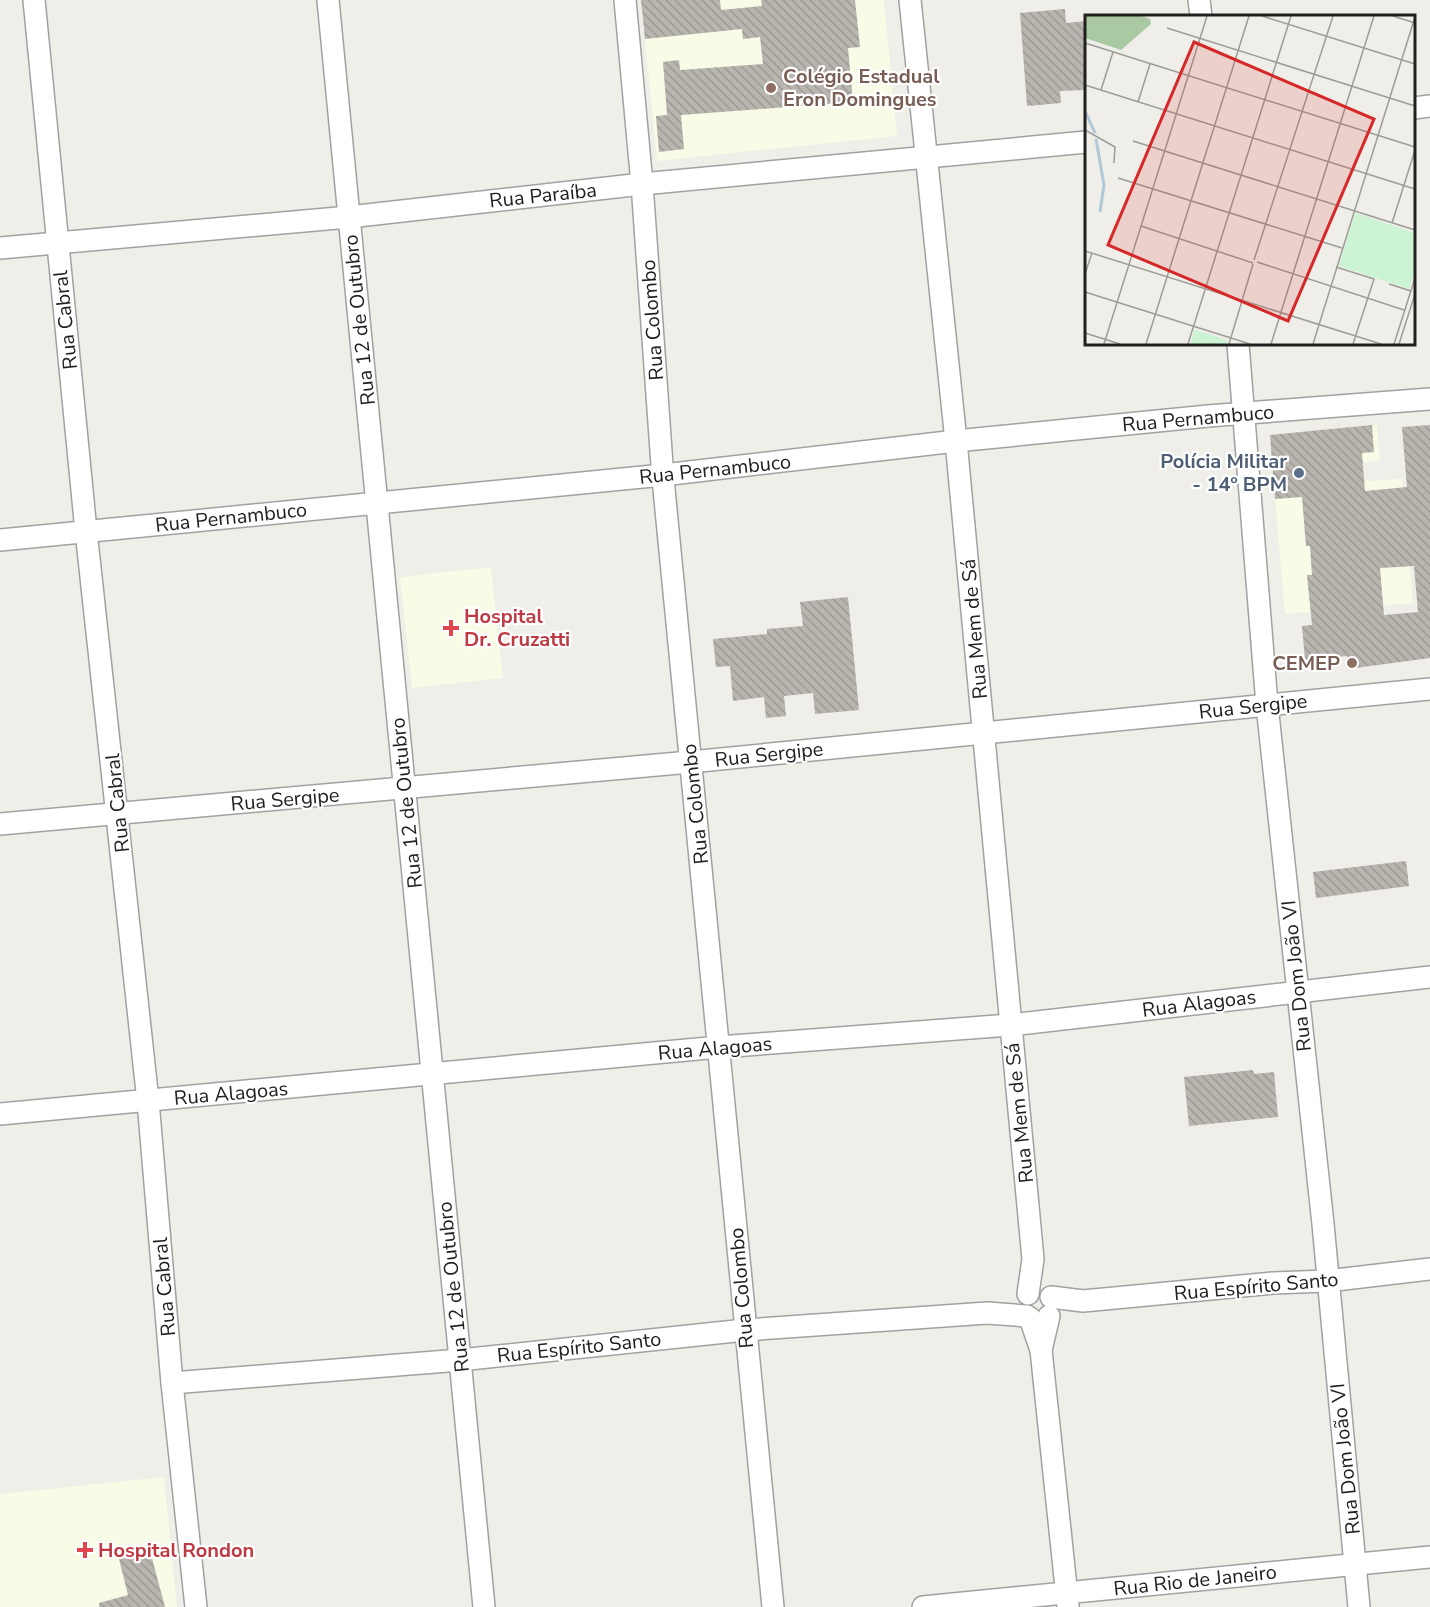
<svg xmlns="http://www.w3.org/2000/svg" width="1430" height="1607" font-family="'Nunito Sans',sans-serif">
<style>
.education{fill:#f8fbe5}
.building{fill:url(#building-back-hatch);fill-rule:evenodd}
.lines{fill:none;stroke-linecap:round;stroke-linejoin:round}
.minor-casing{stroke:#a1a1a1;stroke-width:24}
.minor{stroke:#fff;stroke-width:21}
.education-dot{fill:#8d6e63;stroke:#fff;stroke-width:2}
.service-dot{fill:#5c6f8a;stroke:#fff;stroke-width:2}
.health-dot{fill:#e0444e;stroke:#fff;stroke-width:2}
.labels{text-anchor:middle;stroke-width:4.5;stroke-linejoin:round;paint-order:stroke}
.education-label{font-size:20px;font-weight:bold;fill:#785e54;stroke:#fff;text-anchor:start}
.street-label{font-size:20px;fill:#202020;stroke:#fff}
.service-label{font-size:20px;font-weight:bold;fill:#4e5e75;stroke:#fff;text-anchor:end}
.health-label{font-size:20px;font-weight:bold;fill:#be3a42;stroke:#fff;text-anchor:start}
.inset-river{fill:none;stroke:#aec8d7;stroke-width:3}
.inset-road{fill:none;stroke:#9c9c98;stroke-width:1.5}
.view{fill:#d62828;fill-opacity:0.15;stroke:#d62828;stroke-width:3}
.inset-edge{fill:none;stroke:#202020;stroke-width:3}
</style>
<defs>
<pattern id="building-back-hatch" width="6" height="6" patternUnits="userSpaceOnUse" patternTransform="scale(1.5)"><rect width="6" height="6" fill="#b8b4ae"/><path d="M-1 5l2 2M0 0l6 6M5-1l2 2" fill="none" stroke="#9e9a95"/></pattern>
</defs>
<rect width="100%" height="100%" fill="#efeee8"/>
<g class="education">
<polygon points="641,0 884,0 897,136 657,161"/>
<polygon points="1377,425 1380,461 1363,462 1364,481 1402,479 1413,603 1285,614 1275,499 1326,495 1321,430"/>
<polygon points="491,567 503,678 412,688 400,577"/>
<polygon points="164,1477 177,1607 0,1607 0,1494"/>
</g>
<g class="building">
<polygon points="641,0 720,0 721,10 762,6 761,0 855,0 860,47 848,48 853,102 681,115 684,149 659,152 656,116 667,115 663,62 679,60 680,70 763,64 760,37 743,39 742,29 645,39"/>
<polygon points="1065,9 1066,23 1086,21 1086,90 1060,91 1061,103 1027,106 1020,13"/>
<path d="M1372 425 1374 452 1362 453 1365 491 1407 487 1402 427 1430 425V658L1348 669 1347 656 1305 660 1302 626 1312 625 1307 575H1312L1310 546H1306L1302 497 1275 499 1270 435ZM1414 566 1418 612 1384 615 1380 568Z"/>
<polygon points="848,597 859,710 815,714 813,693 784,696 786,716 766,718 764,697 733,701 730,666 716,667 713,639 767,634 767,629 803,626 800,602"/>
<polygon points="1406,861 1409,886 1316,898 1313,872"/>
<polygon points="1253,1070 1254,1074 1274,1072 1278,1117 1189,1126 1184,1077"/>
<polygon points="149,1547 165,1607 99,1607 99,1603 128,1595 118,1555"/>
</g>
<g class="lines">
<g class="minor-casing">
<g id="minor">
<polyline points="34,0 86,531 148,1101 172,1383 196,1607"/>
<polyline points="328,0 484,1607"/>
<polyline points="625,0 642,184 663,479 773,1607"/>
<polyline points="910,0 956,441 1033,1259 1028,1294"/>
<polyline points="1199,0 1201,16"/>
<polyline points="1414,108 1430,106"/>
<polyline points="0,248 349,217 642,184 1086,142"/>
<polyline points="1238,344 1267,705 1323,1224 1359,1607"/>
<polyline points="0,540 663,475 956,441 1208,416 1430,399"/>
<polyline points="0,824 690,762 1430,689"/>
<polyline points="0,1114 719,1047 1010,1025 1430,977"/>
<polyline points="1051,1297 1083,1301 1273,1283 1327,1281 1430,1269"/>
<polyline points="1030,1318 1041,1350 1068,1606"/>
<polyline points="1041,1350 1049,1316"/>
<polyline points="172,1383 460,1360 745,1330 987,1313 1027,1316"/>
<polyline points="923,1607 1430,1557"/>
</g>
</g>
<use href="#minor" class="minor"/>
</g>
<g class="education-dot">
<circle cx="771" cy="88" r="6"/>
<circle cx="1352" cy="663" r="6"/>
</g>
<circle class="service-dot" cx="1299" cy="473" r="6"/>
<g class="health-dot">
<path d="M448 619h6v6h6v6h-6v6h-6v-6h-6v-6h6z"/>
<path d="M82 1541h6v6h6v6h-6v6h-6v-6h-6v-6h6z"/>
</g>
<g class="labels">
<g class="education-label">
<text x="783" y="83">Colégio Estadual<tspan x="783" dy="23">Eron Domingues</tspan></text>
<text x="1340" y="670" text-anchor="end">CEMEP</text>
</g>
<g class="street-label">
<text transform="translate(543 195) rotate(-6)" y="7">Rua Paraíba</text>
<text transform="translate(65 320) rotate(-96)" y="7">Rua Cabral</text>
<text transform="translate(359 320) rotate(-96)" y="7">Rua 12 de Outubro</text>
<text transform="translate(652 320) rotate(-94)" y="7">Rua Colombo</text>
<text transform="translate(1198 418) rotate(-5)" y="7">Rua Pernambuco</text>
<text transform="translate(715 469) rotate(-6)" y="7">Rua Pernambuco</text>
<text transform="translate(231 517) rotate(-6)" y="7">Rua Pernambuco</text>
<text transform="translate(974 629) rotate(-95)" y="7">Rua Mem de Sá</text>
<text transform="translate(1253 706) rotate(-6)" y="7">Rua Sergipe</text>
<text transform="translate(769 754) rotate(-6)" y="7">Rua Sergipe</text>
<text transform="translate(285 799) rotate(-5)" y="7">Rua Sergipe</text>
<text transform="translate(117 803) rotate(-96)" y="7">Rua Cabral</text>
<text transform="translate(406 803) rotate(-96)" y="7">Rua 12 de Outubro</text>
<text transform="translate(695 804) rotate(-96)" y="7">Rua Colombo</text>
<text transform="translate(1296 976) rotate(-96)" y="7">Rua Dom João VI</text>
<text transform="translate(1199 1003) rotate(-7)" y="7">Rua Alagoas</text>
<text transform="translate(715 1048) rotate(-5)" y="7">Rua Alagoas</text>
<text transform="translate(231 1093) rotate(-5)" y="7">Rua Alagoas</text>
<text transform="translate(1019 1113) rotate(-96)" y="7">Rua Mem de Sá</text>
<text transform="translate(1256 1286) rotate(-5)" y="7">Rua Espírito Santo</text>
<text transform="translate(164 1287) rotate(-95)" y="7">Rua Cabral</text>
<text transform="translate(453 1287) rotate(-96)" y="7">Rua 12 de Outubro</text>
<text transform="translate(741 1288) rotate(-95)" y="7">Rua Colombo</text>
<text transform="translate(579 1347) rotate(-6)" y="7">Rua Espírito Santo</text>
<text transform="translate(1345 1459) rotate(-96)" y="7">Rua Dom João VI</text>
<text transform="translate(1195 1580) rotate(-6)" y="7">Rua Rio de Janeiro</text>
</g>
<g class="service-label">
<text x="1287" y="468">Polícia Militar<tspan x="1287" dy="23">- 14º BPM</tspan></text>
</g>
<g class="health-label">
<text x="464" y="623">Hospital<tspan x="464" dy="23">Dr. Cruzatti</tspan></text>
<text x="98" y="1557">Hospital Rondon</text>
</g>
</g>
<g transform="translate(1085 15)">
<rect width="330" height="330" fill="#efeee8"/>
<path d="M0 1H56L65 4 66 9 36 35 0 23Z" fill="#a8c9a2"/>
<path d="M270 198 330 218V256L324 274 254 251ZM110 315 142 325V329H105Z" fill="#cbf3d4"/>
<path class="inset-river" d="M0 96 10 118M11 124 19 170 15 197"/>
<path class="inset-road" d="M177 1 330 49M308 1 330 8M82 13 330 91M0 28 330 132M0 70 330 174M16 75 28 37M53 87 65 49M0 115 30 132 29 148M48 126 330 215M33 163 257 233M307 208 330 135M56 211 168 248M0 236 296 329M169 245 248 1M172 247 319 295M251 252 289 264 268 329M0 259 7 238M304 269 326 276M0 277 165 329M0 318 35 329M19 329 122 1M61 329 164 1M103 329 206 1M144 329 168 249M186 329 289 1M228 329 330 2M309 329 330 263M314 329 330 279"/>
<path class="view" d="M109 27 289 104 203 306 23 230Z"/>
<rect width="330" height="330" class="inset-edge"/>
</g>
</svg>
